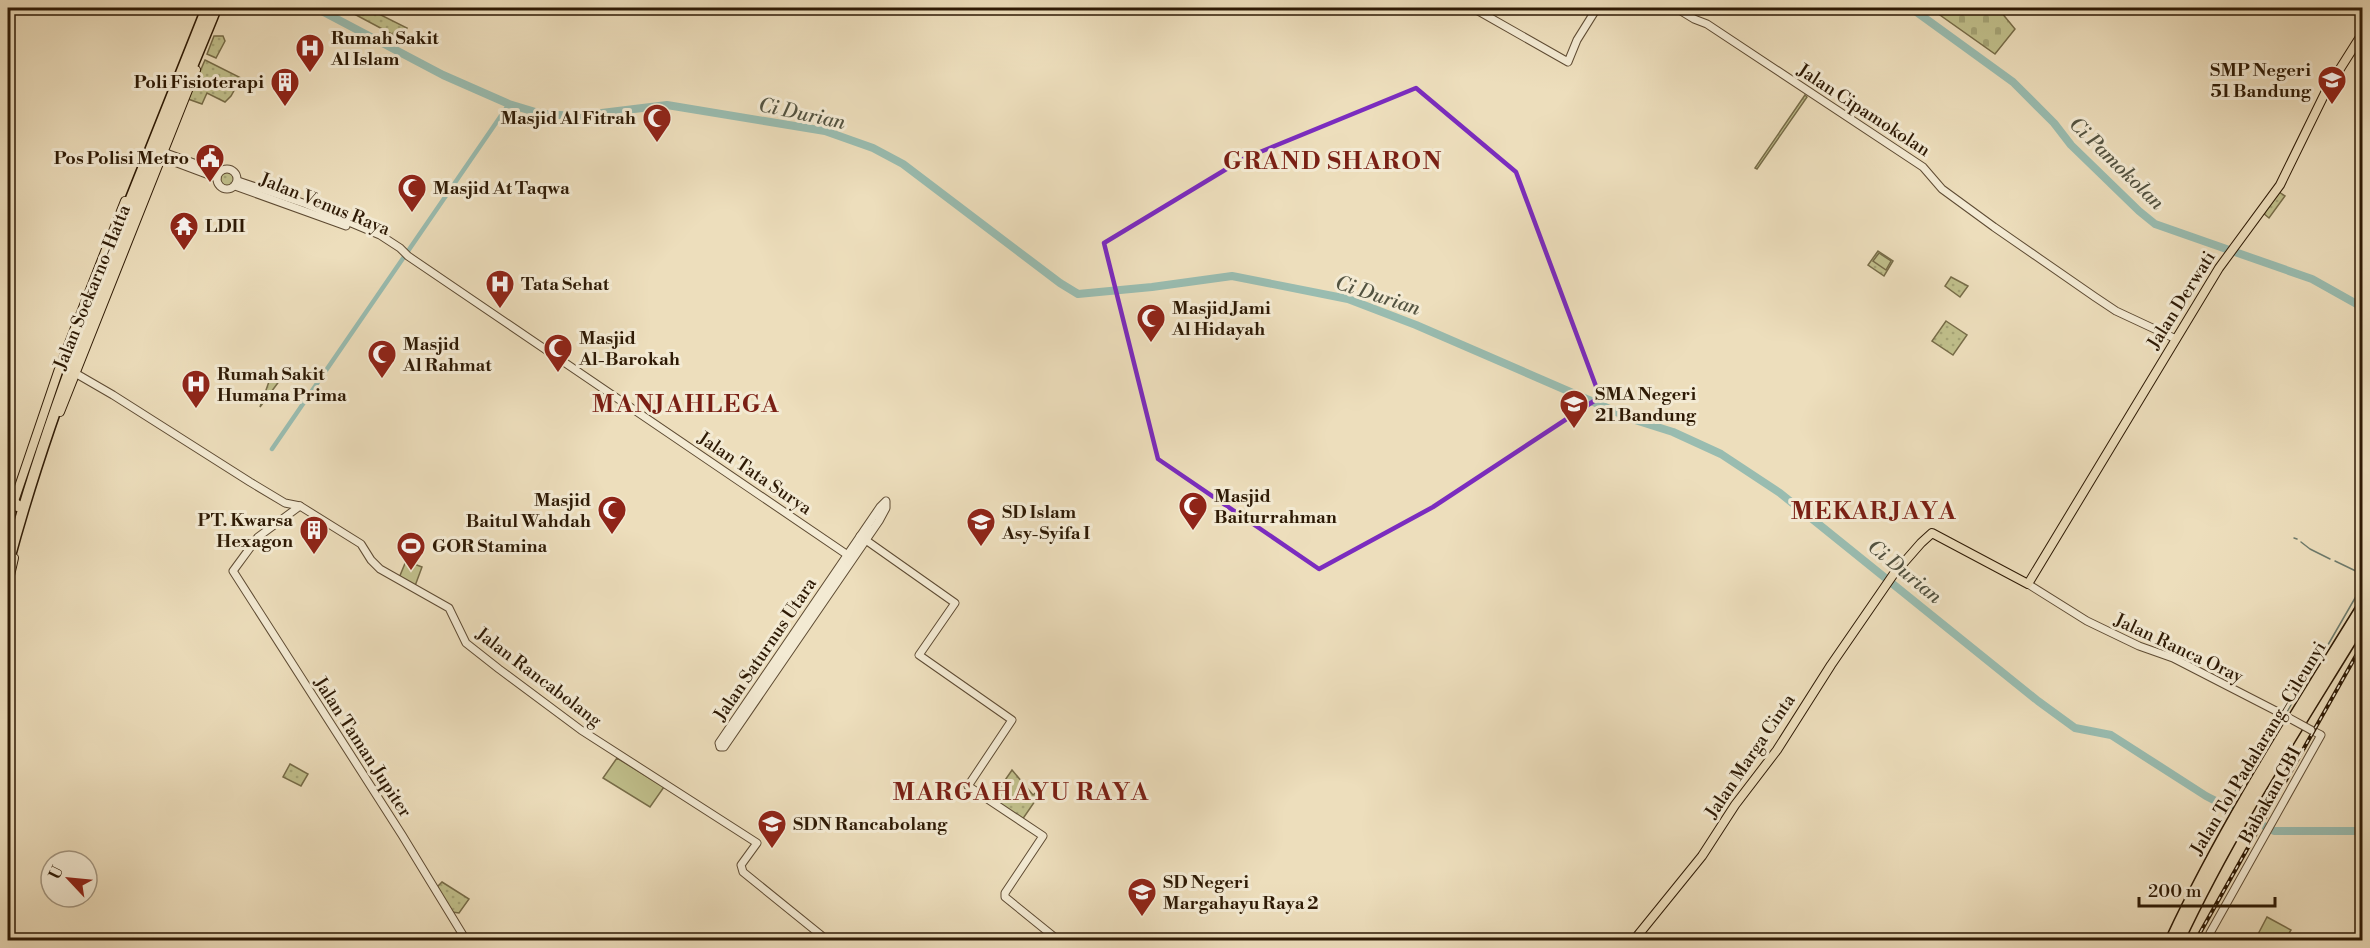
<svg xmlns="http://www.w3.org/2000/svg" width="2370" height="948" font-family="'Libre Bodoni',serif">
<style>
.grass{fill:url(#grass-dots);stroke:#776c48;stroke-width:1.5}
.cemetery{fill:url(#cemetery-stones);stroke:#776c48;stroke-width:1.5}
.pitch{fill:#c0bf8b;stroke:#776c48;stroke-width:1.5}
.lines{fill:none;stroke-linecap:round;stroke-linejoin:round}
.stream{stroke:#6e7b6c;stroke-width:1.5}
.canal{stroke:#99bcb0;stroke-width:4.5}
.river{stroke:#99bcb0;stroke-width:8}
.minor-casing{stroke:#5e4b33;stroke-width:9}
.major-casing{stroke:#2e1a05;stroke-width:10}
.highway-casing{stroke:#2e1a05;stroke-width:13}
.minor{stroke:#f3ead3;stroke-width:7}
.major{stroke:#eddebc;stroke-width:8}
.highway{stroke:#eddebc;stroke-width:10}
.rail-casing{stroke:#2e1a05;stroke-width:4}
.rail{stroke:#f3ead3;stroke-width:1.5;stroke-dasharray:4.5;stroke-linecap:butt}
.minor-bridge-casing{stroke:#5e4b33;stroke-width:9;stroke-linecap:butt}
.minor-bridge{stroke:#f3ead3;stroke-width:7}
.marked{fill:none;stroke:#7b2cbf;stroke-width:4.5;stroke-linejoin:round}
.labels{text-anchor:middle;stroke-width:6;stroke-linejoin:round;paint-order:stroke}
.poi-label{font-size:18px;font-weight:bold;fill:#2e1a05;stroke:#f3ead3;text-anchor:start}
.street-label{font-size:18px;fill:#2e1a05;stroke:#f3ead3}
.water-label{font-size:20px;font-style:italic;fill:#535341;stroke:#f3ead3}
.district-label{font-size:24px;font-weight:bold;letter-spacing:1.5px;fill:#7a1f14;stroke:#f3ead3}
</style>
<defs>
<pattern id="grass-dots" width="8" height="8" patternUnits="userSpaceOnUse" patternTransform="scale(1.5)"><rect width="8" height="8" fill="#c0bf8b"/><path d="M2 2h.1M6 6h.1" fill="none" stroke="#a5a476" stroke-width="1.8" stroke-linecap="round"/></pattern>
<pattern id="cemetery-stones" width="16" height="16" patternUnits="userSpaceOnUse" patternTransform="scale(1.5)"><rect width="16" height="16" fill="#c0bf8b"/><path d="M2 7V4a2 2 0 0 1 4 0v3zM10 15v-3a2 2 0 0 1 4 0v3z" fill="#a5a476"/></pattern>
</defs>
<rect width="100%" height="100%" fill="#eddebc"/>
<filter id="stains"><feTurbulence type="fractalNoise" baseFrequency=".00333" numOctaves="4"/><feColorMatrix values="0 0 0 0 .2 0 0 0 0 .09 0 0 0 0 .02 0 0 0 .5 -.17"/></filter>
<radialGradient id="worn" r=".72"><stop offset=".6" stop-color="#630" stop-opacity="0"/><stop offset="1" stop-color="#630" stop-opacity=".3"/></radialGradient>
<g class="grass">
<polygon points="343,8 367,8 407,28 401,39"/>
<polygon points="214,36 223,36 225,41 216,58 207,54"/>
<polygon points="205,60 241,78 231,96 225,102 207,93 202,104 188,99"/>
<polygon points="1805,95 1807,97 1757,169 1755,168"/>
<circle cx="227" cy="179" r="8"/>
<polygon points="2279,192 2285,196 2269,218 2263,213"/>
<polygon points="1878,251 1893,261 1884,276 1868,265"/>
<polygon points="1951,277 1968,286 1960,297 1945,286"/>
<polygon points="1946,321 1967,335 1953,355 1932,341"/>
<polygon points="271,376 280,380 260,407"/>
<polygon points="290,764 308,774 301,786 283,777"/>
<polygon points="1012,770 1033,795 1042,787 1044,788 1022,820 992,799"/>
<polygon points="442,882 469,899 459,913 452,912 436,888"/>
</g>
<polygon class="cemetery" points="1930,8 2004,8 2001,12 2015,29 1995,54"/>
<g class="pitch">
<polygon points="1879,253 1891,261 1886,270 1873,261"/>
<polygon points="406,561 422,567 415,586 399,578"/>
<polygon points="617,758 664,787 650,807 603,778"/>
<polygon points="2267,917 2291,930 2285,940 2255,940"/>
</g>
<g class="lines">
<g class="stream">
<polyline points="2294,538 2297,539"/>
<polyline points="2301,542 2310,549 2330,559"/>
<polyline points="2335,561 2362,574"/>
<polyline points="2287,712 2297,694 2296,689 2314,669 2362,586"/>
<polyline points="2226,805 2248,772 2252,760 2263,741 2273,728 2283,719"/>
</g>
<polyline class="canal" points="272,449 509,104"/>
<g class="river">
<polyline points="316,8 443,75 509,104 542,114 577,116 667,105 825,131 873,148 903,164 1060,283 1078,294 1152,287 1232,276 1348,299 1416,325 1635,420 1673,432 1721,454 1780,493 2038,701 2075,728 2111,735 2206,796 2274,831 2362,831"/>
<polyline points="1911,8 2013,82 2054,123 2071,145 2139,211 2155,224 2312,279 2362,307"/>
</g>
<g class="minor-casing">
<g id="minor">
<polyline points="1473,8 1568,62 1577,40 1597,8"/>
<polyline points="1676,8 1694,19 1707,24 1923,167 1942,189 1994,227 2095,297 2116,311 2176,339"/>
<polyline points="163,152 219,172"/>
<polyline points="161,157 217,178"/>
<circle cx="227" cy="179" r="10"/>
<polyline points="238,181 306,204 380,235 400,248 408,256 852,558"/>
<polyline points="235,186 346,226"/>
<polyline points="75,373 113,395 250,482 285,503 300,506 361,544 371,560 380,569 449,608 466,643 499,669 581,730 757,843 741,865 743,872 827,940"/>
<polygon points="886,501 886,508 879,521 724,747 720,747 719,743 880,507"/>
<polyline points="300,506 258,537 233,571 402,835 466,940"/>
<polyline points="860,536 955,603 919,655 1012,720 968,786 1043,836 1005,893 1005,897 1058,940"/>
<polyline points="2028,584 2087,621 2139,646 2173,658 2280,713"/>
<polyline points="2210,933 2321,735 2311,730"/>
</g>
</g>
<g class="major-casing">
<g id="major">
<polyline points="60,412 196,70"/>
<polyline points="8,519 60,366 125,201"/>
<polyline points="8,584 14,558"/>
<polyline points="1634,940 1702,856 1735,805 1777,750 1831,665 1893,575 1921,543 1932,533 2028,584 2219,268 2280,185 2326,91 2362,34"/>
</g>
</g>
<g class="highway-casing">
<g id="highway">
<polyline points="126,211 207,8"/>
<polyline points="13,502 18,506 23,507"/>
<path d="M8 563C59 372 142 190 216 8"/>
<path d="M2171 940C2225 824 2295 716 2362 607"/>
<path d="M2179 940C2231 829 2298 727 2362 622"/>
</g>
</g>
<use href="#minor" class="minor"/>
<use href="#major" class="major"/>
<use href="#highway" class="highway"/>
<g class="rail-casing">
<polyline id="rail" points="2196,940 2362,645"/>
</g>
<use href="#rail" class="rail"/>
<g class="minor-bridge-casing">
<polyline id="minor-bridge" points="2280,713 2311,730"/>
</g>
<use href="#minor-bridge" class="minor-bridge"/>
</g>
<path class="marked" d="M1416 88 1516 172 1600 397 1433 507 1319 569 1158 459 1104 243 1243 159Z"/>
<defs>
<g id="hospital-pin" transform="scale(1.5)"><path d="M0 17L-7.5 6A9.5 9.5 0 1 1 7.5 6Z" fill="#8f2418" stroke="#f3ead3"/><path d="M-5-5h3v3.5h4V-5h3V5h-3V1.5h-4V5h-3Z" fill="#fff"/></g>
<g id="school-pin" transform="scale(1.5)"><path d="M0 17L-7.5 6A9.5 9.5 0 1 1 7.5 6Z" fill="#8f2418" stroke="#f3ead3"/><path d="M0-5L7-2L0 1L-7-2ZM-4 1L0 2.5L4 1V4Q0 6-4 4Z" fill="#fff"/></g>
<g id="building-pin" transform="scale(1.5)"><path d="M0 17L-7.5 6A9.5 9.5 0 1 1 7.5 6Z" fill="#8f2418" stroke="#f3ead3"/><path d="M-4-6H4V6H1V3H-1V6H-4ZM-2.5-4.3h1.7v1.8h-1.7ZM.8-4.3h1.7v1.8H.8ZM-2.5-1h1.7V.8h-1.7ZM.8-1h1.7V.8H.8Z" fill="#fff"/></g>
<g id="mosque-pin" transform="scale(1.5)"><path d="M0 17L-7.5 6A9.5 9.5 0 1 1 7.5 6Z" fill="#8f2418" stroke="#f3ead3"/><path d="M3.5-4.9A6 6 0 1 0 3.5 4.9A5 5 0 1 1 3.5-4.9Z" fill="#fff"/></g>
<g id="civic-pin" transform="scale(1.5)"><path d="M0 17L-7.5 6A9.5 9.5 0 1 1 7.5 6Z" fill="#8f2418" stroke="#f3ead3"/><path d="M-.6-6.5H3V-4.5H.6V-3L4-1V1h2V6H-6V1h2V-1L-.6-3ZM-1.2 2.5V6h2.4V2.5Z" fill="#fff"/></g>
<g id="temple-pin" transform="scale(1.5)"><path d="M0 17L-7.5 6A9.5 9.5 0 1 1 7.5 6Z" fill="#8f2418" stroke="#f3ead3"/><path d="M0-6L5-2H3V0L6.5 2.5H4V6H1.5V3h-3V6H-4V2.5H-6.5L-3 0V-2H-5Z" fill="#fff"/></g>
<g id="stadium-pin" transform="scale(1.5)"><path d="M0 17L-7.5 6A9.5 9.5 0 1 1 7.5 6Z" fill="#8f2418" stroke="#f3ead3"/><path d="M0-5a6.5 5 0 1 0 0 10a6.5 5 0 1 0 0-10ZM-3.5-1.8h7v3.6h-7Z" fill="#fff"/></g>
</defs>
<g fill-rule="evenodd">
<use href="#hospital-pin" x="310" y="48"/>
<use href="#school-pin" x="2332" y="80"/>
<use href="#building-pin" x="285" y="82"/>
<use href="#mosque-pin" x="657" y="118"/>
<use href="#civic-pin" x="210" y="158"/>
<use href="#mosque-pin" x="412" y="188"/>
<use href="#temple-pin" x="184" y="226"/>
<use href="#hospital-pin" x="500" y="284"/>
<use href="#mosque-pin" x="1151" y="318"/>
<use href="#mosque-pin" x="558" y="348"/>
<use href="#mosque-pin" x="382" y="354"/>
<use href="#hospital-pin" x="196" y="384"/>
<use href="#school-pin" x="1574" y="404"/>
<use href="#mosque-pin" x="1193" y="506"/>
<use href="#mosque-pin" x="612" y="510"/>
<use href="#school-pin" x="981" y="522"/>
<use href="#building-pin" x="314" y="530"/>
<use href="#stadium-pin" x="411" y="546"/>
<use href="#school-pin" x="772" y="824"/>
<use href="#school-pin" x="1142" y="892"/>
</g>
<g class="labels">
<g class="poi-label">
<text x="331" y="44">Rumah Sakit<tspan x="331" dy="21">Al Islam</tspan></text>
<text x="2311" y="76" text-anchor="end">SMP Negeri<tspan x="2311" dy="21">51 Bandung</tspan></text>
<text x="264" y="88" text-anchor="end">Poli Fisioterapi</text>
<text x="636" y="124" text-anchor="end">Masjid Al Fitrah</text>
<text x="189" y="164" text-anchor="end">Pos Polisi Metro</text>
<text x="433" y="194">Masjid At Taqwa</text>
<text x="205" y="232">LDII</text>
<text x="521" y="290">Tata Sehat</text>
<text x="1172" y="314">Masjid Jami<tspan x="1172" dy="21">Al Hidayah</tspan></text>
<text x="579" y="344">Masjid<tspan x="579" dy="21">Al-Barokah</tspan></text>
<text x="403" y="350">Masjid<tspan x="403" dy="21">Al Rahmat</tspan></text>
<text x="217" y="380">Rumah Sakit<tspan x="217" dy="21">Humana Prima</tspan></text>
<text x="1595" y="400">SMA Negeri<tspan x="1595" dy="21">21 Bandung</tspan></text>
<text x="1214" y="502">Masjid<tspan x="1214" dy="21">Baiturrahman</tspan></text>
<text x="591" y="506" text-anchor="end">Masjid<tspan x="591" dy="21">Baitul Wahdah</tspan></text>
<text x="1002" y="518">SD Islam<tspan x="1002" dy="21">Asy-Syifa I</tspan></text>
<text x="293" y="526" text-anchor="end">PT. Kwarsa<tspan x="293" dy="21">Hexagon</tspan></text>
<text x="432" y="552">GOR Stamina</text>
<text x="793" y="830">SDN Rancabolang</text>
<text x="1163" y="888">SD Negeri<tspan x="1163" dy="21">Margahayu Raya 2</tspan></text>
</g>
<g class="street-label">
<text transform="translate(1864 110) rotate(33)" y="6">Jalan Cipamokolan</text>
<text transform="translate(325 204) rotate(22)" y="6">Jalan Venus Raya</text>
<text transform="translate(92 287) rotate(-68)" y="6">Jalan Soekarno-Hatta</text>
<text transform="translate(2181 300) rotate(-58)" y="6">Jalan Derwati</text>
<text transform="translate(755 473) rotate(34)" y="6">Jalan Tata Surya</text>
<text transform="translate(2179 648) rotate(25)" y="6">Jalan Ranca Oray</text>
<text transform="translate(765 649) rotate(-56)" y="6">Jalan Saturnus Utara</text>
<text transform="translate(539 677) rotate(37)" y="6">Jalan Rancabolang</text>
<text transform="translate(363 747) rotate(57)" y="6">Jalan Taman Jupiter</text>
<text transform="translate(2258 748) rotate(-59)" y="6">Jalan Tol Padalarang–Cileunyi</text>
<text transform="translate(1750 756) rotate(-56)" y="6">Jalan Marga Cinta</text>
<text transform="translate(2270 795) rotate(-61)" y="6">Babakan GBI</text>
</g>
<g class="water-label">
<text transform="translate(802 113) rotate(12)" y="7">Ci Durian</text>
<text transform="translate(2117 163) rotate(44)" y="7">Ci Pamokolan</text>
<text transform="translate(1378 295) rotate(18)" y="7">Ci Durian</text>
<text transform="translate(1905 571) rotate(39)" y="7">Ci Durian</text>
</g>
<g class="district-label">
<text x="1333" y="169">GRAND SHARON</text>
<text x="686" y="412">MANJAHLEGA</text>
<text x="1874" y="519">MEKARJAYA</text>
<text x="1021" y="800">MARGAHAYU RAYA</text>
</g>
</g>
<rect width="2370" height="948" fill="none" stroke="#eddebc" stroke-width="30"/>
<rect x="9" y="9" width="2352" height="930" fill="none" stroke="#2e1a05" stroke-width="3"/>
<rect x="15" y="15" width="2340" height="918" fill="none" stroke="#2e1a05" stroke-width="1.5"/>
<g transform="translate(69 879) rotate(296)"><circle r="28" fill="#f3ead3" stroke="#a49781" stroke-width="1.5"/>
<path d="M0-4.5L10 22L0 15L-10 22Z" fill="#8f2418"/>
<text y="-9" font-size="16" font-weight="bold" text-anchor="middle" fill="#2e1a05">U</text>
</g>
<path d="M2139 897v9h136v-9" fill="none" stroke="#2e1a05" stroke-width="3"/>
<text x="2148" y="897" font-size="18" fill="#2e1a05" stroke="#f3ead3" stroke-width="4.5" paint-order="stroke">200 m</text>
<rect width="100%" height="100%" filter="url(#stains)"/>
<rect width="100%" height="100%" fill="url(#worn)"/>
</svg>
